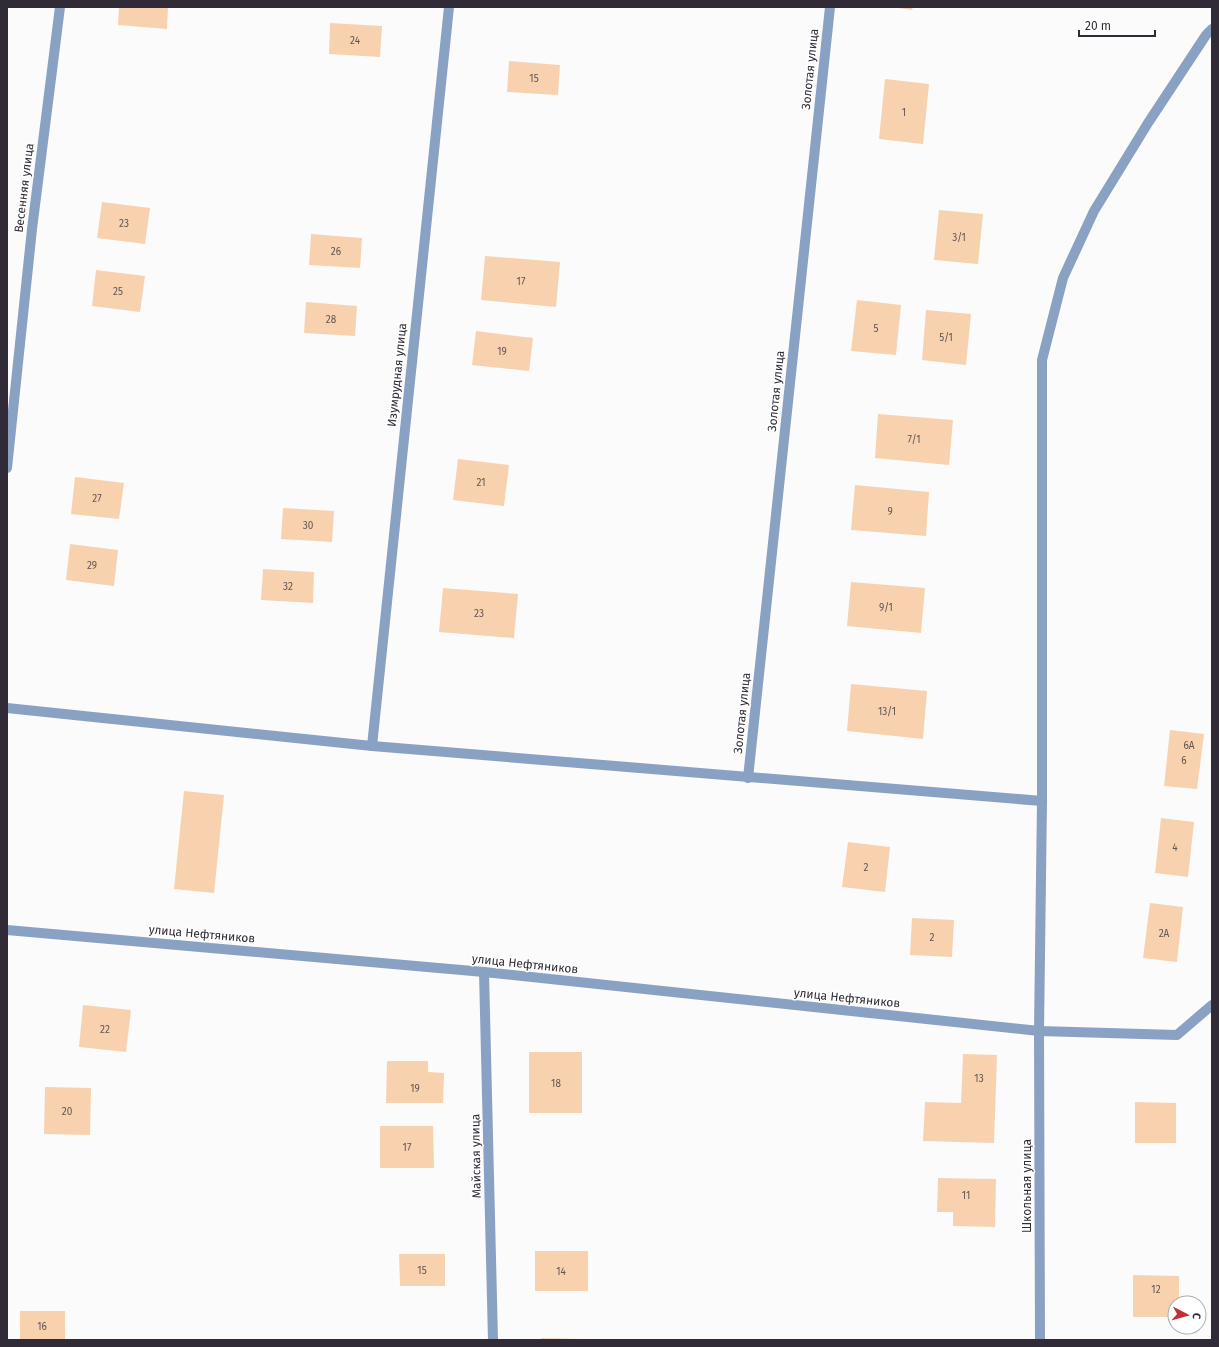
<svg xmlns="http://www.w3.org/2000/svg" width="1219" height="1347" font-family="'Fira Sans',sans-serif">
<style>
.building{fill:#f8d2ae}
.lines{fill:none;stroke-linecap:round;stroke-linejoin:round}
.minor{stroke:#89a1c2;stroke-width:10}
.labels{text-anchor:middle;stroke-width:3;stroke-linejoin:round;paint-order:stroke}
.number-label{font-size:10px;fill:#635555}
.street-label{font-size:12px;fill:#312b37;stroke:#fff}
</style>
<rect width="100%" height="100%" fill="#fbfbfb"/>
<g class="building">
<polygon points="119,7 168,7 167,29 118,25"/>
<polygon points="898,7 913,7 912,10 898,8"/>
<polygon points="330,23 382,26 380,57 329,54"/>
<polygon points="509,61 560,65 558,95 507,92"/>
<polygon points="885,79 929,84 923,144 879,139"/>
<polygon points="102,202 150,208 145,244 97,238"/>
<polygon points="939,210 983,214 978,264 934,260"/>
<polygon points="311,234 362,238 360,268 309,265"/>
<polygon points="485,256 560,262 556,307 481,300"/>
<polygon points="96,270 145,276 140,312 92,306"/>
<polygon points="857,300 901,305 896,355 851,351"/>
<polygon points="306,302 357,306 355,336 304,333"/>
<polygon points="926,310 971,314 966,365 922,360"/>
<polygon points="476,331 533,338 529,371 472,365"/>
<polygon points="878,414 953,420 949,465 875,458"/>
<polygon points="458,459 509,465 504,506 453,500"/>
<polygon points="75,477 124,483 119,519 71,514"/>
<polygon points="855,485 929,492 926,536 851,530"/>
<polygon points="283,508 334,511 332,542 281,539"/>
<polygon points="70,544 118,550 114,586 66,580"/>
<polygon points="263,569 314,572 313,603 261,600"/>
<polygon points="851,582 925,588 921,633 847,626"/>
<polygon points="443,588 518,594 514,638 439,632"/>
<polygon points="851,684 927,691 923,739 847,731"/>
<polygon points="1170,730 1204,734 1197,789 1164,786"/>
<polygon points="184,791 224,795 214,893 174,889"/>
<polygon points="1161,818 1194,822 1188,877 1155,873"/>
<polygon points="848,842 890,847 885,892 842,887"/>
<polygon points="1150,903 1183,907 1177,962 1143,958"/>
<polygon points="912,918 954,920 952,957 910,955"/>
<polygon points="83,1005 131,1010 126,1052 79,1047"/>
<rect x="529" y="1052" width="53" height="61"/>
<polygon points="963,1054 997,1055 994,1143 923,1141 925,1102 961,1103"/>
<polygon points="387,1061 428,1061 428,1072 444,1073 443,1103 386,1103"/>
<polygon points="45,1087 91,1088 90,1135 44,1134"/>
<polygon points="1135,1102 1176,1103 1176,1143 1135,1143"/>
<polygon points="380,1126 433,1126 434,1168 380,1168"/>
<polygon points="938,1178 996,1179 995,1227 953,1226 953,1212 937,1212"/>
<rect x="535" y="1251" width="53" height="40"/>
<polygon points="399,1254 445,1254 445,1286 400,1286"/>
<polygon points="1133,1275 1179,1276 1179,1303 1175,1303 1175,1317 1133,1317"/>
<rect x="20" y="1311" width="45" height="29"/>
<polygon points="541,1338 583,1339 583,1340 541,1340"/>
</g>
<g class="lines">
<g class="minor">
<polyline points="7,468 32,229 60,7"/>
<polyline points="7,708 372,746 1042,801"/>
<polyline points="372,746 449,7"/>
<polyline points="748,778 830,7"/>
<polyline points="7,930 484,972 1039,1031 1177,1035 1212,1005"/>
<polyline points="484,972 493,1340"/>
<polyline points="1040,1340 1039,1031 1042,801 1042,360 1063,278 1094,211 1148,123 1206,35 1212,29"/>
</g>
</g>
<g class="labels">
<g class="number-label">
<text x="355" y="44">24</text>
<text x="534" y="82">15</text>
<text x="904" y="116">1</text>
<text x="124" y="227">23</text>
<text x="959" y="241">3/1</text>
<text x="336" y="255">26</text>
<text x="521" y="285">17</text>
<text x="118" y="295">25</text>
<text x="331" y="323">28</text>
<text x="876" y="332">5</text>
<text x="946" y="341">5/1</text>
<text x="502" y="355">19</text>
<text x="914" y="443">7/1</text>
<text x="481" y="486">21</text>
<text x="97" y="502">27</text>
<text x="890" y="515">9</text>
<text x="308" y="529">30</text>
<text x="92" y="569">29</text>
<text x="288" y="590">32</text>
<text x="886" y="611">9/1</text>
<text x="479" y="617">23</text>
<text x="887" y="715">13/1</text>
<text x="1189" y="749">6А</text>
<text x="1184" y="764">6</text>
<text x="1175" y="851">4</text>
<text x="866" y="871">2</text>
<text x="1164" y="937">2А</text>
<text x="932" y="941">2</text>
<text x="105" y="1033">22</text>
<text x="979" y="1082">13</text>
<text x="556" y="1087">18</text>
<text x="415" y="1092">19</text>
<text x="67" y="1115">20</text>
<text x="407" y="1151">17</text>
<text x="966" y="1199">11</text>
<text x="422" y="1274">15</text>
<text x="561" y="1275">14</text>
<text x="1156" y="1293">12</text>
<text x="42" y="1330">16</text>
</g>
<g class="street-label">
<text transform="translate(810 69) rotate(-84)" y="4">Золотая улица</text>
<text transform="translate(24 188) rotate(-83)" y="4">Весенняя улица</text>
<text transform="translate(397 375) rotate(-84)" y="4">Изумрудная улица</text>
<text transform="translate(776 391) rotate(-84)" y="4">Золотая улица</text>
<text transform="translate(742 713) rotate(-84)" y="4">Золотая улица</text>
<text transform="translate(202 934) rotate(5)" y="4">улица Нефтяников</text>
<text transform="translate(525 964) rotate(6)" y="4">улица Нефтяников</text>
<text transform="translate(847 998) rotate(6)" y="4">улица Нефтяников</text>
<text transform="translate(476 1156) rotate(-91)" y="4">Майская улица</text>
<text transform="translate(1027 1186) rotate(-90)" y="4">Школьная улица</text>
</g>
</g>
<rect width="1219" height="1347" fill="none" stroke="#312b37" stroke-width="16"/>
<g transform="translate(1187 1315) rotate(96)"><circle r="19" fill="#ffffff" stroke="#adaaaf"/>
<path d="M0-3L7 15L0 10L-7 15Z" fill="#c03037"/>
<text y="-6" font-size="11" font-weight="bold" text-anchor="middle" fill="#312b37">С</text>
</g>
<path d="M1079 30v6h76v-6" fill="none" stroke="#312b37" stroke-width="2"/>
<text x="1085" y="30" font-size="12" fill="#312b37" stroke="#ffffff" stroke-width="3" paint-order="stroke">20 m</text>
</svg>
